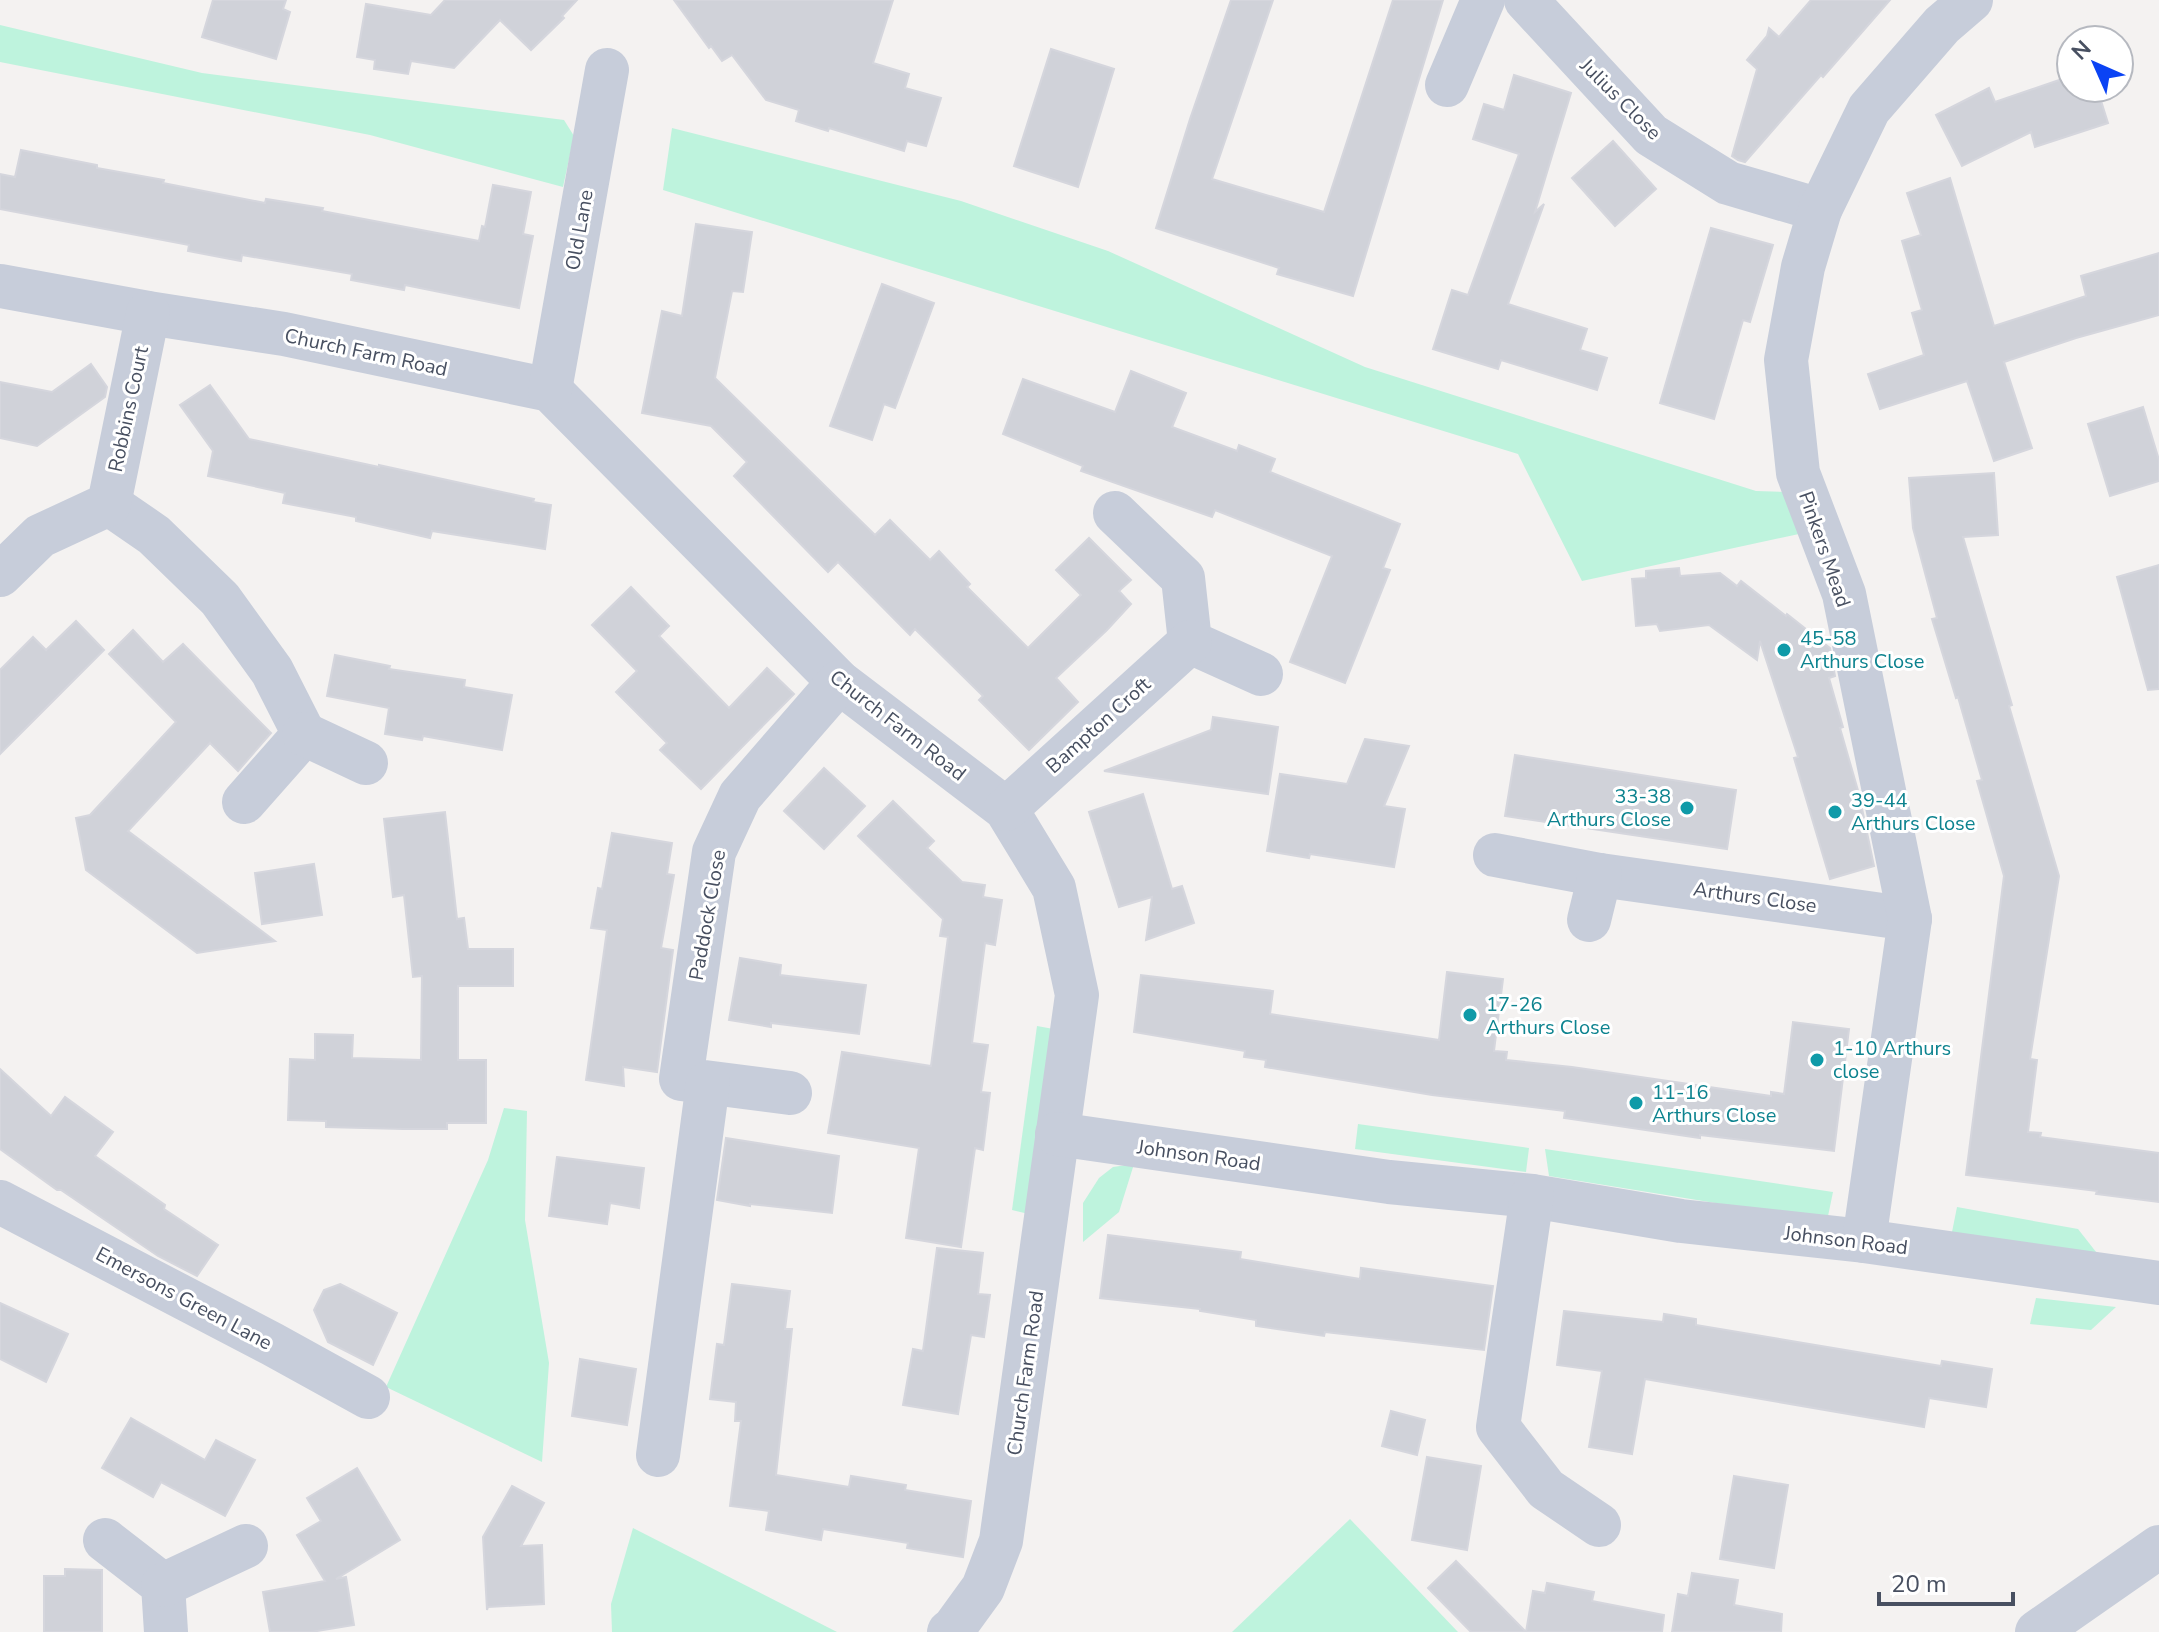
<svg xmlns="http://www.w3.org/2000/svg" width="2159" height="1632" font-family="'Nunito Sans',sans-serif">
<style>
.green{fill:#bef3dd}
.building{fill:#d0d2d9;stroke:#d5d6dd;stroke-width:2}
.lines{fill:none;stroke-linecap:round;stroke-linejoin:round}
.minor{stroke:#c7cdda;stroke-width:44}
.culture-dot{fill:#0f9aa8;stroke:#fff;stroke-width:3}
.labels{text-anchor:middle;stroke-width:6;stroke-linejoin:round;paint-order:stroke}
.street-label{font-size:20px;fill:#485061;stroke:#fff}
.culture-label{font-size:20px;fill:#0d838f;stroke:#fff;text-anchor:start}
</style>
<rect width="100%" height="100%" fill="#f4f2f1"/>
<g class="green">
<polygon points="0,25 202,73 564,120 574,136 563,187 370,135 0,62"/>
<polygon points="672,128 961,201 1108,251 1365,367 1756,491 1786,492 1799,534 1582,581 1518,454 663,190"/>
<polygon points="1037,1026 1059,1030 1033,1215 1012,1210"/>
<polygon points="504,1108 527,1111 525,1220 549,1363 542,1462 386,1387 488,1160"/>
<polygon points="1358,1124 1529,1148 1526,1172 1355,1149"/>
<polygon points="1545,1149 1833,1192 1827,1221 1549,1176"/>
<polygon points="1134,1164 1119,1212 1083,1242 1083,1203 1099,1178 1113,1167"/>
<polygon points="1957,1207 2078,1229 2100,1257 1951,1237"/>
<polygon points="2036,1298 2116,1307 2091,1330 2030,1324"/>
<polygon points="1350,1519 1458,1632 1232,1632"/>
<polygon points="633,1528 837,1632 612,1632 611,1604"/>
</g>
<g class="building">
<polygon points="213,0 286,0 283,9 290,12 276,59 202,37"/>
<polygon points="445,0 577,0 562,16 564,18 531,50 500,20 454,68 411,61 408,74 374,69 375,60 357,57 366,4 431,15"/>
<polygon points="674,0 893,0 873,63 909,74 905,88 941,98 926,146 907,141 904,151 829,128 828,131 796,121 799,110 766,100 732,55 722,61 711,46 709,48"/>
<polygon points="1231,0 1273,0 1212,179 1324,212 1393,0 1443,0 1353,296 1277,274 1279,268 1156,228 1190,119"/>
<polygon points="1811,0 1890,0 1823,77 1821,75 1745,162 1738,160 1732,156 1757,69 1747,60 1767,36 1769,28 1779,37"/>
<polygon points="1051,49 1114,69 1078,187 1014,166"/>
<polygon points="1514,75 1571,93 1535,212 1544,204 1508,304 1587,329 1580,350 1607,358 1597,390 1501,360 1498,369 1433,349 1452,290 1468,295 1519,154 1473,139 1484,104 1504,110"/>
<polygon points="2071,76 2071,88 2097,88 2108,123 2035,147 2031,132 1962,166 1936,115 1989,88 1995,102"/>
<polygon points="1613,141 1656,189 1615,226 1572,178"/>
<polygon points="21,150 97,165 97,168 164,180 163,183 265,203 266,199 323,208 322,211 479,241 482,226 485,227 493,185 531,192 523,234 533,236 519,308 405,285 404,290 351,280 352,274 242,255 241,261 188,251 189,245 0,209 0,174 15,177"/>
<polygon points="1950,178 1994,326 2086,296 2081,276 2159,253 2159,315 2076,338 2004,362 2032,448 1994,461 1967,381 1880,409 1868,374 1924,355 1912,313 1922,310 1902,241 1921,235 1907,193"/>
<polygon points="696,224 752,232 743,292 732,291 715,378 875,535 890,520 930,560 939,551 970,584 967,587 1028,648 1081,595 1056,570 1089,538 1131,580 1119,591 1131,604 1107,630 1056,678 1078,702 1029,750 979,700 983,696 915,629 910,635 838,562 828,572 734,476 747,462 711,426 642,413 662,311 682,316"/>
<polygon points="1711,228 1773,245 1750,322 1743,320 1714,419 1660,403"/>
<polygon points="882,284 934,303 895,408 884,404 872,440 830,426"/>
<polygon points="91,364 107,387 105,397 37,446 0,438 0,382 52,392"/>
<polygon points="1131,371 1186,393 1172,427 1237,451 1239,445 1275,459 1270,472 1400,524 1383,568 1390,570 1345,683 1290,662 1332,556 1215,510 1212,517 1081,471 1083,466 1003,434 1023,379 1115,412"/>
<polygon points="210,385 249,439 379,467 379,465 534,499 533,502 551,505 545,549 432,531 430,538 356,521 356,517 283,503 285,493 208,476 213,451 180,405"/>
<polygon points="2143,407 2159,460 2159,481 2110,496 2088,424"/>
<polygon points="1994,473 1998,535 1963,537 2012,705 2009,706 2059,876 2030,1059 2037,1060 2028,1132 2041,1133 2040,1137 2159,1153 2159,1202 2096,1194 2097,1191 1966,1175 2004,876 1977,781 1982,780 1958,697 1956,698 1932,619 1937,618 1913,528 1909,478"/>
<polygon points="2159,565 2159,689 2148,690 2117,577"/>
<polygon points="1679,568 1680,576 1720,573 1737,586 1741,581 1786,616 1787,614 1830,648 1835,676 1829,678 1843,727 1840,728 1859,794 1874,866 1830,879 1794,758 1798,757 1760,641 1757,660 1709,625 1660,631 1657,624 1636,626 1632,579 1646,578 1646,571"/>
<polygon points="631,587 669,626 659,636 729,708 767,668 794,694 701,789 660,750 667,743 616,692 637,671 592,625"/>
<polygon points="76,621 104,650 0,754 0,670 33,637 46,650"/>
<polygon points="133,630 163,662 183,644 271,733 238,771 210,743 128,831 275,941 197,953 86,870 76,818 90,815 176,722 109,654"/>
<polygon points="335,655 390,666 389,669 465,680 464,687 512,695 502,750 423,736 422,740 385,734 389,708 327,696"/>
<polygon points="1213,717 1278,727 1268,794 1104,771 1211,730"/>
<polygon points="1365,739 1409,746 1384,806 1405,809 1394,867 1310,854 1309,858 1267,851 1280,774 1347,784"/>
<polygon points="1515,755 1736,790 1727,849 1505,816"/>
<polygon points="824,768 865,806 824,849 784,811"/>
<polygon points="1143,794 1172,889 1182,886 1194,923 1146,940 1152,897 1119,907 1089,812"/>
<polygon points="893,801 934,841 927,848 962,882 985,885 983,897 1002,900 995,945 985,943 972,1043 988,1045 981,1092 990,1093 983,1150 975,1148 961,1247 906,1238 919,1148 828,1133 842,1052 931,1066 948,937 940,936 943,919 858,836"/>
<polygon points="445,812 457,919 464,918 468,949 513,949 513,986 458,986 458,1060 486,1060 486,1123 447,1123 447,1129 403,1129 326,1127 326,1121 288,1120 290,1059 315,1060 315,1034 353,1035 352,1058 421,1060 422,976 413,977 404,895 393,897 384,819"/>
<polygon points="612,833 672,843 667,874 674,875 661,948 673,950 657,1072 623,1067 624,1086 586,1080 607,930 591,928 598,888 602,889"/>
<polygon points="314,864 322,915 262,924 255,873"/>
<polygon points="740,958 781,965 780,975 866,985 859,1034 771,1023 771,1027 729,1020"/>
<polygon points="1447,972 1503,979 1494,1051 1507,1052 1506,1060 1572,1067 1771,1096 1771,1092 1784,1094 1793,1022 1849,1029 1834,1151 1700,1135 1700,1138 1564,1118 1565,1111 1432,1095 1265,1067 1266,1060 1244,1057 1245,1051 1134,1032 1141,975 1273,991 1270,1014 1439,1040"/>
<polygon points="0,1069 51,1116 65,1097 113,1132 95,1156 165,1205 164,1209 218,1245 197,1276 158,1256 61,1190 57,1190 0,1149"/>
<polygon points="726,1138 839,1156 832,1213 750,1204 750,1206 717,1200"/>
<polygon points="557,1157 644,1168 639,1208 610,1203 607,1224 549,1216"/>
<polygon points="1108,1235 1241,1252 1240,1259 1360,1279 1361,1268 1493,1286 1484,1350 1325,1332 1324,1336 1256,1326 1256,1320 1200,1311 1200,1309 1100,1298"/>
<polygon points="937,1248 983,1253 978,1294 990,1295 984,1337 971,1335 958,1414 903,1405 913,1349 923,1351"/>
<polygon points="340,1284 397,1313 373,1365 328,1342 314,1310 324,1290"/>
<polygon points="732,1284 790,1291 785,1329 792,1329 776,1475 849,1487 851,1476 906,1485 905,1490 971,1501 963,1557 907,1548 908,1543 823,1529 821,1540 766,1530 769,1511 730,1506 741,1421 735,1421 736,1402 710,1399 717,1344 724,1345"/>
<polygon points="0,1303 68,1334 46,1382 0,1359"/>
<polygon points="1564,1311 1663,1322 1664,1314 1696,1319 1696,1325 1941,1366 1942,1361 1992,1369 1986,1407 1929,1398 1924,1427 1645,1379 1632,1454 1589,1447 1602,1371 1557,1365"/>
<polygon points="580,1359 636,1369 627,1425 572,1416"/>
<polygon points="1391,1411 1425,1420 1417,1455 1382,1446"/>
<polygon points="131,1418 205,1460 216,1440 255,1460 225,1516 161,1482 153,1497 102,1468"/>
<polygon points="1427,1457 1481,1466 1467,1550 1412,1540"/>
<polygon points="357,1468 400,1540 336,1579 346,1577 354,1625 311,1632 270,1632 263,1592 325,1581 297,1535 321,1521 307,1498"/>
<polygon points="1734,1476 1788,1485 1774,1568 1720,1559"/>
<polygon points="512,1486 544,1503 521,1546 542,1545 544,1604 488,1607 487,1610 483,1537"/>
<polygon points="1456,1561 1526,1632 1533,1591 1545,1593 1547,1583 1594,1592 1592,1601 1664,1615 1662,1632 1471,1632 1428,1588"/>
<polygon points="65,1569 102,1570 102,1632 44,1632 44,1576 65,1576"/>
<polygon points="1692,1573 1738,1580 1734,1605 1782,1614 1781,1632 1672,1632 1678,1594 1688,1596"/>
</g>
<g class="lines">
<g class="minor">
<polyline points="1526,0 1651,135 1728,183 1820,210"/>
<polyline points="1447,85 1483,0"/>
<polyline points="0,286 148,313 284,334 550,390 839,682 1006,809 1054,888 1077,995 1001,1541 983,1588 954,1628 949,1632"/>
<polyline points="550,390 607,70"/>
<polyline points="109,504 154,535 220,599 272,671 304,734 244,802"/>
<polyline points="1115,513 1183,578 1190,642 1261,674"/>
<polyline points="0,575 40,536 109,504 148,313"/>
<polyline points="304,734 366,763"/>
<polyline points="1006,809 1190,642"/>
<polyline points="1495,855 1600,875 1910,919"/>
<polyline points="1589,920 1600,875"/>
<polyline points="790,1093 681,1079 714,852 740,796 839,682"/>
<polyline points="1057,1134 1389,1182 1532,1196 1681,1221 1864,1241 2159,1283"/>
<polyline points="1532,1196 1498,1427 1546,1489 1599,1525"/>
<polyline points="0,1202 272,1344 368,1397"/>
<polyline points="1864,1241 1910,919 1844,594 1798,473 1786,360 1803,267 1820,210 1869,109 1942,25 1971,0"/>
<polyline points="658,1455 708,1083"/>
<polyline points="105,1540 163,1585 166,1632"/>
<polyline points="163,1585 246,1546"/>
<polyline points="2037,1632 2159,1547"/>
</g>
</g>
<g class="culture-dot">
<circle cx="1784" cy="650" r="8"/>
<circle cx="1687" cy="808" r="8"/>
<circle cx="1835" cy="812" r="8"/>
<circle cx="1470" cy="1015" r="8"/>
<circle cx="1817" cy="1060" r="8"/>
<circle cx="1636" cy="1103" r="8"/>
</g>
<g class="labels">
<g class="street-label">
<text transform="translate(1621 99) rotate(45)" y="7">Julius Close</text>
<text transform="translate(579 230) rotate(-80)" y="7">Old Lane</text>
<text transform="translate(366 352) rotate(12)" y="7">Church Farm Road</text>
<text transform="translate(128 409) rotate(-78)" y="7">Robbins Court</text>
<text transform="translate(1825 549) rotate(71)" y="7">Pinkers Mead</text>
<text transform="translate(898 725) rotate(38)" y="7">Church Farm Road</text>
<text transform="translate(1098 725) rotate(-42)" y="7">Bampton Croft</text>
<text transform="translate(1755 897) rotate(8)" y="7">Arthurs Close</text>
<text transform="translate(707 915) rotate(-80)" y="7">Paddock Close</text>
<text transform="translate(1199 1155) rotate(8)" y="7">Johnson Road</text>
<text transform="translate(1846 1240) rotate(7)" y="7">Johnson Road</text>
<text transform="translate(184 1298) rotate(28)" y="7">Emersons Green Lane</text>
<text transform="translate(1025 1373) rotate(-82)" y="7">Church Farm Road</text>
</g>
<g class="culture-label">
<text x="1800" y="645">45-58<tspan x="1800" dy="23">Arthurs Close</tspan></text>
<text x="1671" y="803" text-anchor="end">33-38<tspan x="1671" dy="23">Arthurs Close</tspan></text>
<text x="1851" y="807">39-44<tspan x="1851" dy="23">Arthurs Close</tspan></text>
<text x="1486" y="1011">17-26<tspan x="1486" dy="23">Arthurs Close</tspan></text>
<text x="1833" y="1055">1-10 Arthurs<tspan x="1833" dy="23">close</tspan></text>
<text x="1652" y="1099">11-16<tspan x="1652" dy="23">Arthurs Close</tspan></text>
</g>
</g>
<g transform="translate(2095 64) rotate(315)"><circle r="38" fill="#ffffff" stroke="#b6b9c0" stroke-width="2"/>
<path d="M0-6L14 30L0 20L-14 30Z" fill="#0b43f4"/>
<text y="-12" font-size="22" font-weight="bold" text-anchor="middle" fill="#485061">N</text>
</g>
<path d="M1879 1592v12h134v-12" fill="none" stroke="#485061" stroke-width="4"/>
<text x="1891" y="1592" font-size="24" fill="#485061" stroke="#ffffff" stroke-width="6" paint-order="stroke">20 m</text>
</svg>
